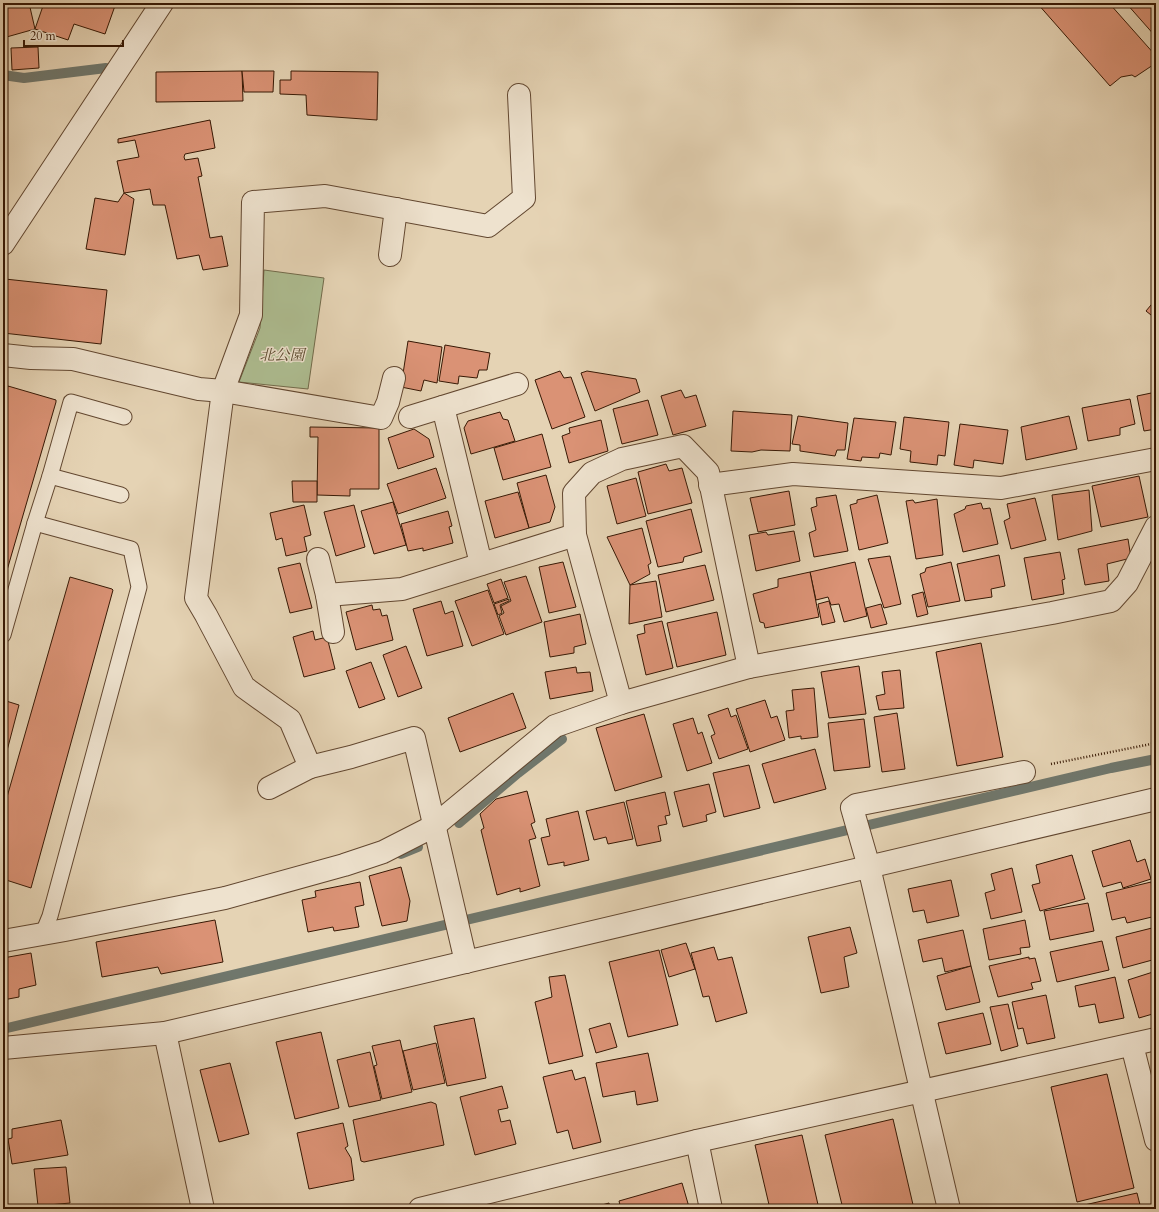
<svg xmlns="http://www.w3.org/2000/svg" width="1159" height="1212" font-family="Cardo,'Noto Serif JP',serif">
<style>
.green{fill:#aebe92;stroke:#726b4b}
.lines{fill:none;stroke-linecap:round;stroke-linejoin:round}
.stream{stroke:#70776c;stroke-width:10}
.building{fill:#da9275;stroke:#371804}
.service-casing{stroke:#624730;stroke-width:17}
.minor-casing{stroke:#624730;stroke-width:24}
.tertiary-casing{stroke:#624730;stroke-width:24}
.path{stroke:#371804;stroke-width:2.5;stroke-dasharray:1 2;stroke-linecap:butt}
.service{stroke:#eee2ce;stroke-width:15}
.minor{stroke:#eee2ce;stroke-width:22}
.tertiary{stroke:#eee2ce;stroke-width:22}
.labels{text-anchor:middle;stroke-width:3;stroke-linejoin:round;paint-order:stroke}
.park-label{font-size:15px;font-style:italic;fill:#5b4a2f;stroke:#eee2ce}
</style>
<rect width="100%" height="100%" fill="#e5d3b4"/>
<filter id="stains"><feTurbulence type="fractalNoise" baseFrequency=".005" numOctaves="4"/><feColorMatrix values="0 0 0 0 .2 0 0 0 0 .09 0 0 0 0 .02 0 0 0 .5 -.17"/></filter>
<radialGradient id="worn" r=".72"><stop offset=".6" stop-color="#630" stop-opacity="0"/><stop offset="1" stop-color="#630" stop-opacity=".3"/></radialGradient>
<polygon class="green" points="264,270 324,278 308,389 239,382 260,328"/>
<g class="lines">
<g class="stream">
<polyline points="3,75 24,78 106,68"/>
<polyline points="459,823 518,773 562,739"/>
<polyline points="401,854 418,847"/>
<polyline points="3,1029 1111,768 1156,759"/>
</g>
</g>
<g class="building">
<polygon points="3,3 29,3 35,29 3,38"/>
<polygon points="44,3 116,3 105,34 74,24 68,40 35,29"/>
<polygon points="1037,3 1109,3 1156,56 1156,61 1153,65 1135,77 1132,75 1121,77 1110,86"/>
<polygon points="1126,3 1156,3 1156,37"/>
<polygon points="38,47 39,68 12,70 11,48"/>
<polygon points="242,71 243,101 156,102 156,72"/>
<polygon points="242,71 274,71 273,92 244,92"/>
<polygon points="291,71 378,72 377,120 307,115 306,95 280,94 280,80 291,80"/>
<polygon points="210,120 215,148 185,154 184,157 185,160 198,158 202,176 198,177 210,238 222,236 228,266 203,270 199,255 177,259 165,205 153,205 150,189 124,193 117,161 139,157 135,140 118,143 118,139"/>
<polygon points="124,193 134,199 125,255 86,249 95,198 118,202"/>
<polygon points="5,279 107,290 101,344 3,333 3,299"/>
<polygon points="1156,299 1156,319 1146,311"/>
<polygon points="408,341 442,347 437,383 424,380 421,391 401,387"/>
<polygon points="445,345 490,353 487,370 479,370 477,378 459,376 458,384 439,381"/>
<polygon points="560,371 564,378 571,377 585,417 552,429 535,380"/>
<polygon points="587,371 636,379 640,392 595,411 581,373"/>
<polygon points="8,386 56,400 56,402 3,584 3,403"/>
<polygon points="681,390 685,398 696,395 706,426 673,435 661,396"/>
<polygon points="1156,392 1156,429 1144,431 1137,396"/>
<polygon points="1130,399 1135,424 1120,428 1120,435 1088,441 1082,408"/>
<polygon points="648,400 658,435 622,444 613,409"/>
<polygon points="733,411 792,415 790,451 761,450 752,452 731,451"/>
<polygon points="500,412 503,419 508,420 515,441 471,454 464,428 468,421"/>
<polygon points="798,416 848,423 845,450 837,450 835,456 800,451 800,445 792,444"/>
<polygon points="1069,416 1077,449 1026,460 1021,427"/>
<polygon points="904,417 949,422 945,456 938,455 937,465 910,462 911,451 900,449"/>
<polygon points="854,418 896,422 891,455 880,453 879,458 862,457 861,461 847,459"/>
<polygon points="601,420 608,451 569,463 562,436 570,433 569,428"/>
<polygon points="960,424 1008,430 1003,464 974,460 973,468 954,465"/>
<polygon points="310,427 379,428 379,489 350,489 350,496 317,495 318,437 310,437"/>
<polygon points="414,429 429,439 434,457 398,469 388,438"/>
<polygon points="542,434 551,467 503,480 494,448"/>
<polygon points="666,464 669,471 682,468 692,503 648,514 638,472"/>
<polygon points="436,468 446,498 398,514 387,484"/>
<polygon points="546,475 555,507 550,522 529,528 517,483"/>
<polygon points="1139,476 1148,517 1101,527 1092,486"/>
<polygon points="636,478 646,516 617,524 607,486"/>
<polygon points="292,481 317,481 317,502 293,502"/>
<polygon points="1089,490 1092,531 1058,540 1052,495"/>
<polygon points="789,491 795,525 758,532 750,498"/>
<polygon points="518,492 529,528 495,538 485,501"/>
<polygon points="836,495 848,551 814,557 809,533 816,530 811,508 817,506 816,498"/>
<polygon points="877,495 888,543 859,550 850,505 857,503 857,500"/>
<polygon points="1035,498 1046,540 1011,549 1004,521 1010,518 1007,504"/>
<polygon points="937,499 943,555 916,559 906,501 913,500 915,503"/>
<polygon points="393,502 406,545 374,554 361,511"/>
<polygon points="981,503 983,509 990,508 998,544 963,552 954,514 965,509 966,506"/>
<polygon points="304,505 311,535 304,537 307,551 286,556 282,538 276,540 270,513"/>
<polygon points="354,505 365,547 336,556 324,512"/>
<polygon points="691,509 702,552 684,557 683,562 658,567 646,521"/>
<polygon points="448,511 452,526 449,527 453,543 423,551 423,548 408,551 401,524"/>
<polygon points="642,528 651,563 648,565 650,574 630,585 607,537"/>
<polygon points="794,531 800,561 756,571 749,535 766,532 768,535"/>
<polygon points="1128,539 1131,558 1107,564 1109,581 1085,585 1078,549"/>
<polygon points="1060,552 1065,579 1062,580 1064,594 1032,600 1024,558"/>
<polygon points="999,555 1005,586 991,589 992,597 965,601 957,564"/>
<polygon points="890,556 901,604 884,608 868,559"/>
<polygon points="563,562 576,607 549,613 539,567"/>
<polygon points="855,562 867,616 844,622 839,604 831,605 828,597 816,600 810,572"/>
<polygon points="951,562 960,601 928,607 920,574 925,572 926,568"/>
<polygon points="300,563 312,608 290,613 278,568"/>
<polygon points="705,565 714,600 666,612 658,575"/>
<polygon points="810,572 819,617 765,628 764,623 760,622 753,594 778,587 778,579"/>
<polygon points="526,576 542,622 506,635 499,616 504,613 501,606 511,601 504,582"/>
<polygon points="70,577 112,589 113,590 31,888 3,879 3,811"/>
<polygon points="501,579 508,598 494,603 487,584"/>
<polygon points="656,581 662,617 629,624 630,585"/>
<polygon points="488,590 504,634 472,646 455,601"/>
<polygon points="923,592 928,614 917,617 912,595"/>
<polygon points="509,599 509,601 500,605 502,613 498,615 494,604"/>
<polygon points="441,601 445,614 453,611 463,646 427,656 413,609"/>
<polygon points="829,601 835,622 822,625 818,604"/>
<polygon points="881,604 887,624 871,628 866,608"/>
<polygon points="372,605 373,610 380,609 382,616 387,615 393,640 356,650 346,612"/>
<polygon points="717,612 726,655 677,667 667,623"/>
<polygon points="580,614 586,644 574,647 574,653 550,657 544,622"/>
<polygon points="662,621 673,668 646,675 637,635 645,633 644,625"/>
<polygon points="313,631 315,640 327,637 335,669 304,677 293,637"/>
<polygon points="981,643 1003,757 957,766 936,652"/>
<polygon points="406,646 422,688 398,697 383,655"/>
<polygon points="371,662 385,699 359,708 346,671"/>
<polygon points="859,666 866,714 829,718 821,672"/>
<polygon points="576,667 577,673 590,672 593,691 550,699 545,672"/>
<polygon points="900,670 904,708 879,710 876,696 885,694 882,672"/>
<polygon points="814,688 818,737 801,739 801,736 789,738 786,711 794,710 792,690"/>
<polygon points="513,693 526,728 460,752 448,718"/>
<polygon points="3,700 19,705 3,766"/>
<polygon points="765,700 771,718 777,716 785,740 750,752 736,709"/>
<polygon points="728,708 731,717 736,715 748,749 719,759 711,736 715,734 708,715"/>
<polygon points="897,713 905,769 882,772 874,717"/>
<polygon points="644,714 662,777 615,791 596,728"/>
<polygon points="693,718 698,734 702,732 712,763 687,771 673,724"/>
<polygon points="864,719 870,767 834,771 828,723"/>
<polygon points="815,749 826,789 774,803 762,764"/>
<polygon points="749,765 760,808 724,817 713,773"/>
<polygon points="709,784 716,812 706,815 707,821 683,827 674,792"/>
<polygon points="527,791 535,822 531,824 536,838 529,840 540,886 520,892 520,888 497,895 481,830 484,828 480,814 496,799"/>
<polygon points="665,792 670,815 665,816 667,824 658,826 661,841 637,846 626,801"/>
<polygon points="624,802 633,839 608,844 606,837 594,840 586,811"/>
<polygon points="578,811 589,860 564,866 564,862 548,865 541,838 550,836 546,819"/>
<polygon points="1130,840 1137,862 1145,859 1151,879 1123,888 1121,882 1103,887 1092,851"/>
<polygon points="1072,855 1085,899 1040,911 1032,885 1040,883 1036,865"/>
<polygon points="401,867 410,901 407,921 382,926 369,876"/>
<polygon points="1012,868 1022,912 991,919 985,893 995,890 991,874"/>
<polygon points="951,880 959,916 927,923 924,910 913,912 908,889"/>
<polygon points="360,882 364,905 355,907 359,927 334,931 333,927 308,932 302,900 316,897 315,891"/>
<polygon points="1151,882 1156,904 1156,916 1127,923 1125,917 1112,920 1106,893"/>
<polygon points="1088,903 1094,931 1050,940 1044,911"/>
<polygon points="215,920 223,962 161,974 158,967 102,977 96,942"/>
<polygon points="1025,920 1030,947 1020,948 1021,954 989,960 983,929"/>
<polygon points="850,927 857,953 844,957 849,987 821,993 808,937"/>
<polygon points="1156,927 1156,959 1123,968 1116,937"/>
<polygon points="963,930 971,966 945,972 942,958 923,962 918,940"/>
<polygon points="1102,941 1109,970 1057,982 1050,952"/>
<polygon points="686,943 695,969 669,977 661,950"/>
<polygon points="714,947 718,960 732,957 747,1013 716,1022 709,996 703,997 691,953"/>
<polygon points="659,950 678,1025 628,1037 609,962"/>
<polygon points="31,953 36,985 19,989 19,997 3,1000 3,958"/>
<polygon points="1029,957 1029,959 1035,958 1041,981 1031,983 1033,989 998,997 989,966"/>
<polygon points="971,966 980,1002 946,1010 937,976"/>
<polygon points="1156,971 1156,1013 1139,1018 1128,980"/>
<polygon points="565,975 583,1056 549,1064 535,1002 552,997 549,977"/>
<polygon points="1115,977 1124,1018 1099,1023 1095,1004 1079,1007 1075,986"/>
<polygon points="1046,995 1055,1038 1027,1044 1023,1028 1018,1029 1012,1002"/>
<polygon points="1008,1004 1018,1046 1001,1051 990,1007"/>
<polygon points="983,1013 991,1044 946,1054 938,1023"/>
<polygon points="474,1018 486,1078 447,1086 434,1026"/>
<polygon points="610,1023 617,1047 596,1053 589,1029"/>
<polygon points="321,1032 339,1108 295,1119 276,1042"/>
<polygon points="400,1040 412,1092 382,1099 374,1066 377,1065 372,1046"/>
<polygon points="436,1043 445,1083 413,1090 403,1051"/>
<polygon points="370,1052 381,1100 349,1107 337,1060"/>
<polygon points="648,1053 658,1101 637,1105 635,1091 603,1097 596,1063"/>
<polygon points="230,1063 249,1134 219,1142 200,1070"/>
<polygon points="572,1070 575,1080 585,1077 601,1142 573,1149 568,1130 557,1133 543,1077"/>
<polygon points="1107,1074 1134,1188 1077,1202 1051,1087"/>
<polygon points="502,1086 508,1108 498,1110 501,1122 510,1120 516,1144 475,1155 460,1097"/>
<polygon points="431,1102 436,1104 444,1145 364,1162 361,1161 353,1120"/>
<polygon points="893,1119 914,1209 843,1209 825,1135"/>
<polygon points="61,1120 68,1155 12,1164 8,1139 12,1138 12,1129"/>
<polygon points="343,1123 348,1146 345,1148 351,1158 354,1180 309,1189 297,1133"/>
<polygon points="802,1135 819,1209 770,1209 755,1145"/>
<polygon points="66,1167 70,1203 38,1206 34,1169"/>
<polygon points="682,1183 689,1207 682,1209 621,1209 619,1201"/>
<polygon points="1137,1193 1141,1209 1081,1209 1080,1206"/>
<polygon points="609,1203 610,1209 588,1209"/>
</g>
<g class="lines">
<g class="service-casing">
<g id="service">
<polyline points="50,476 121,495"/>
<polyline points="35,523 131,549 139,587 50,916 43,933"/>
<polyline points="3,635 35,523 50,476 71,402 124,417"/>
</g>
</g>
<g class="minor-casing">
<g id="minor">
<polyline points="3,244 162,3"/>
<polyline points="390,255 396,209"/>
<polyline points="3,355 31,358 73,359 199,389 223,391 381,418 388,402 394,378"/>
<polyline points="443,407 481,564"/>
<polyline points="410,417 517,384"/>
<polyline points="710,485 793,474 1001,488 1156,459"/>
<polyline points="318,559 327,595 333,632"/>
<polyline points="327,595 402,589 575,535"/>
<polyline points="621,703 575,535 574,493 592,473 622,459 683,446 708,472 749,667"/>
<polyline points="269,788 310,767"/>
<polyline points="3,941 65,930 225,898 344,865 383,852 434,826 555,726 621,703 749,667 1052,613 1111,601 1127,583 1156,527"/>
<polyline points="466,962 414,738 351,757 310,767 290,720 244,687 206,615 196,598 223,391 251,315 253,202 325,196 488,226 524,198 519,95"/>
<polyline points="165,1033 203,1209"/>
<polyline points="1132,1045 1156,1140"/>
<polyline points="697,1141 711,1209"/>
<polyline points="420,1209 697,1141 1156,1039"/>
<polyline points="949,1209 869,867 852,808 856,805 1024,772"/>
</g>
</g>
<g class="tertiary-casing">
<polyline id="tertiary" points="3,1048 165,1033 1156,799"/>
</g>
<polyline class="path" points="1051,764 1156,743"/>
<use href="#service" class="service"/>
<use href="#minor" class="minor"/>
<use href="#tertiary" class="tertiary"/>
</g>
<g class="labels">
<g class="park-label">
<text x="282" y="360">北公園</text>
</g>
</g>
<rect width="1159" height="1212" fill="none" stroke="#e5d3b4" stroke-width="16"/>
<rect x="4" y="4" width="1151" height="1204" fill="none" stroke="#371804" stroke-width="2"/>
<rect x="8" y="8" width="1143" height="1196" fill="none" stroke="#371804"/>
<path d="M24 40v6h99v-6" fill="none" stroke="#371804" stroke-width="2"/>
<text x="30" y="40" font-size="12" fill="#371804" stroke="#eee2ce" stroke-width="3" paint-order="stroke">20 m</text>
<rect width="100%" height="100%" filter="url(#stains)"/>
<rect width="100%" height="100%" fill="url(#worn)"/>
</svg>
